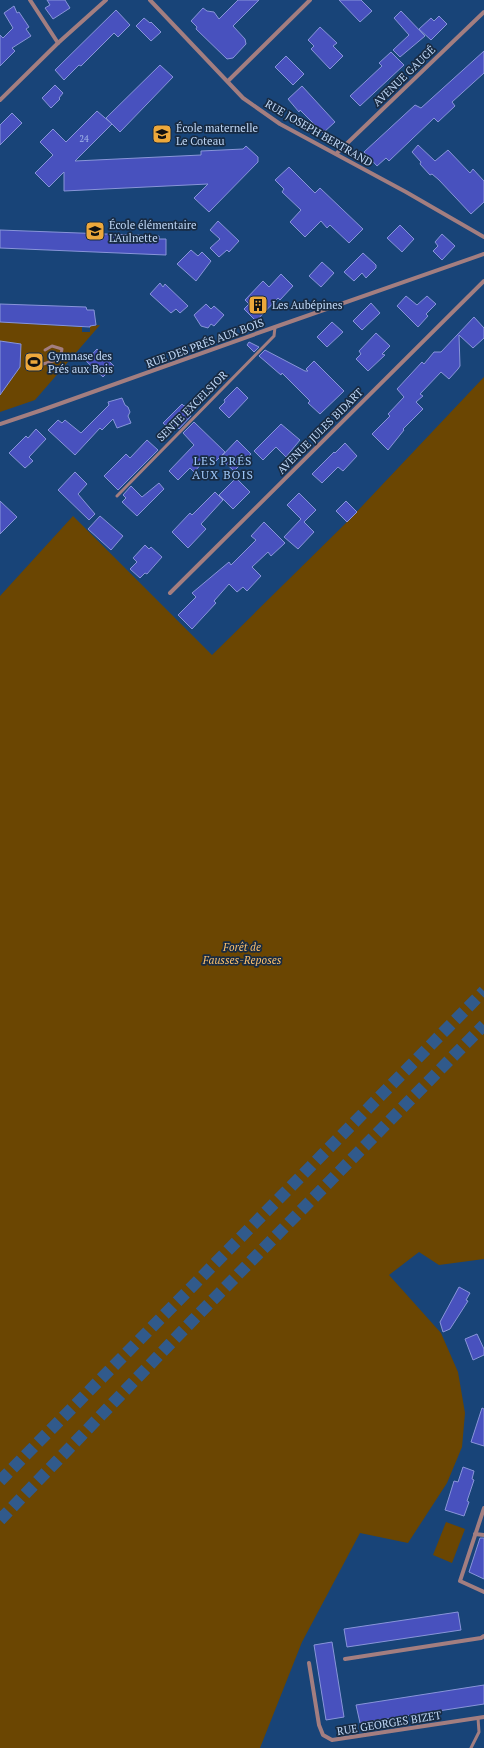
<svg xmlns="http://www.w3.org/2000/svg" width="484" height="1748" font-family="'PT Serif',serif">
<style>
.green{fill:#6b4602}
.building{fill:#4851be;stroke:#8895d9}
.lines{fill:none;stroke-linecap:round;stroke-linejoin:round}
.motorway-tunnel{stroke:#315a8b;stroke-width:12;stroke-dasharray:12 6;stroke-linecap:butt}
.service{stroke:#a37e80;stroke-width:3}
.minor{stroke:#a37e80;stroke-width:4}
.labels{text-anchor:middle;stroke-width:3.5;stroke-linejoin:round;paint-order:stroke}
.number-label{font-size:9px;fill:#a2b6e9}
.street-label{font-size:11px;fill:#c0d8f7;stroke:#182b43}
.poi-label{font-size:11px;fill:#c0d8f7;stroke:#182b43;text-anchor:start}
.park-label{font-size:11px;font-style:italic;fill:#f9bf6d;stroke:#182b43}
.neighbourhood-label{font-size:12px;letter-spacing:1px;fill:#a0c7f8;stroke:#182b43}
</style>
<rect width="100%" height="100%" fill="#184478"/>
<g class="green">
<polygon points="0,322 82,327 82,332 90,332 90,326 100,325 35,400 0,412"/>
<polygon points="484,377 484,1259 439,1265 419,1252 389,1275 441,1333 458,1372 465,1413 462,1447 447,1483 408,1543 360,1533 302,1642 260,1748 0,1748 0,596 73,516 212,655 347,522"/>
<polygon points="446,1522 465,1529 452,1563 433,1555"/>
</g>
<g class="building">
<polygon points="47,0 65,0 70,8 53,19 45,8 50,5"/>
<polygon points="238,0 259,0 233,26 245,39 246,44 233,58 227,59 196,29 197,27 191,21 203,8 207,11 214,12 219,19"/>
<polygon points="339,0 361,0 372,11 360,22"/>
<polygon points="14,6 17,13 19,12 29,27 26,29 31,36 12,48 15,51 0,66 0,35 3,38 13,28 4,13"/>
<polygon points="116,10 130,25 118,37 114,33 81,66 79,65 64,80 55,70"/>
<polygon points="401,11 425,36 400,57 393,50 409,35 394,18"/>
<polygon points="439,16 447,24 431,40 419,29 431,18 434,21"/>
<polygon points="144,18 150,23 151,22 161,32 151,41 136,26"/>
<polygon points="320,27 337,43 333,46 343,56 330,69 311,49 314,46 308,40"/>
<polygon points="484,51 484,73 452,102 455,106 438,122 434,118 389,161 386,158 377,166 364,152 415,105 421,108"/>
<polygon points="391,52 404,65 360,106 350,96 382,66 379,63"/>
<polygon points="286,56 304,74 293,85 275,67"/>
<polygon points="160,65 173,77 120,132 106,118"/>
<polygon points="55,85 63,93 59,98 60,99 51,108 42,98"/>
<polygon points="302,86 335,122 323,133 300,110 299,112 288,99"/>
<polygon points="97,111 112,124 75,161 201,155 201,151 243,149 246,146 258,157 258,162 209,212 194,198 208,184 64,191 64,172 49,187 35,173 53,155 40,142 53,129 66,142"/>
<polygon points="12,113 22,123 0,145 0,125"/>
<polygon points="418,145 435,161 448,150 470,173 473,169 484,181 484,202 471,214 439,180 432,174 430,175 420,164 421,162 412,152"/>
<polygon points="289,167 315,193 320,188 363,229 349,243 330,225 327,228 321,221 305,237 290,222 301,210 282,192 284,189 275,180"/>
<polygon points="218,221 239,241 229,252 227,250 219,257 210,248 220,239 210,230"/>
<polygon points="400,225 414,239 402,252 387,238"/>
<polygon points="0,230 159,236 159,239 166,239 166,255 0,248"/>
<polygon points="442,234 455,246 442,260 433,251 438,246 435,242"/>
<polygon points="191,250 198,256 202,252 211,261 196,281 177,264"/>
<polygon points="363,253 376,265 376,268 366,278 362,273 354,281 344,272"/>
<polygon points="322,262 334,273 321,287 309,276"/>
<polygon points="281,274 293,286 280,300 278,298 256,321 244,309 249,304 245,300 263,281 269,287"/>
<polygon points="160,283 163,287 165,284 188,306 180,313 176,309 171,313 150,294"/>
<polygon points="406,296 417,305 427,296 436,304 426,314 428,316 418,327 397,306"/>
<polygon points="371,303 380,313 362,330 353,321"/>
<polygon points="0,304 86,307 87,310 94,310 96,325 90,326 90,327 0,322"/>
<polygon points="206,304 211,309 214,306 224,315 214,326 211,324 208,328 201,326 194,315"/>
<polygon points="474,317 484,328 484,338 473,348 459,335 460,366 458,369 449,379 441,372 420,394 423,396 416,402 423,409 403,429 404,430 388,450 372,434 390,416 388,414 404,397 397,389 422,362 424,364 434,352 441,352"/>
<polygon points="332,322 343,332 327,347 317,337"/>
<polygon points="376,333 390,346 382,354 385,355 368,371 356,359 361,354 359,351"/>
<polygon points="0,341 21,344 20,367 0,395"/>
<polygon points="249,342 259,347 254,352 247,345"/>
<polygon points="97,349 114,366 103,377 86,361"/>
<polygon points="265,350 305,371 308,371 306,369 314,361 344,391 320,414 308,403 310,401 282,373 281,375 259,356"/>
<polygon points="237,387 248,398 229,418 219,408 225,402 224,400"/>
<polygon points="122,398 125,405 128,407 130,412 128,416 131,423 117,428 113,419 102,430 100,428 75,455 48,430 58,420 62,423 65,420 81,433 109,405 108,402"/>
<polygon points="202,402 189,413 191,416 179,429 176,426 172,431 163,423 182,404 184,406"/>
<polygon points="194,422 225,452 214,463 208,457 194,472 190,468 178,480 169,471 194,445 183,433"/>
<polygon points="281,424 300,440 286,457 276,447 263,460 254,451"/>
<polygon points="36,429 46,439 29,457 33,461 25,468 9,453 26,436 28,438"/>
<polygon points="147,440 158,450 118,490 104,476 126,454 130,458"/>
<polygon points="237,440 251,454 234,471 220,458"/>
<polygon points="345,443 357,456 343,471 338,467 322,483 312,474 334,452 335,453"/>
<polygon points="75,472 87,484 78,494 95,514 89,520 58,490"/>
<polygon points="236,478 250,492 233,509 219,495"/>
<polygon points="159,483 164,489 137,516 122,502 126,498 123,495 131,486 142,497"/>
<polygon points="215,492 223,500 201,524 206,529 188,548 172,532 190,513 192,515"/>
<polygon points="299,493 316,510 304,522 314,532 298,549 284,537 301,519 287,505"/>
<polygon points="0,501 17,517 0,534"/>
<polygon points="346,501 357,512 347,522 336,511"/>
<polygon points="100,516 123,536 111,550 88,529"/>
<polygon points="264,522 285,543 271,556 268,552 252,567 261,576 247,591 243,587 237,592 229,584 214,601 216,603 192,629 178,615 196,597 192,593 229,562 231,565 256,540 251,536"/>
<polygon points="145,545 149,549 151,547 162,557 147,574 145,573 140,578 130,569 137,562 133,558"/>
<polygon points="459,1287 470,1293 466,1300 468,1301 450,1329 443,1332 440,1322"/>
<polygon points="477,1334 484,1349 484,1355 473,1360 465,1339"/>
<polygon points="482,1408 484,1409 484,1446 471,1442"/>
<polygon points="463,1467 474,1471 472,1479 474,1480 467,1501 469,1502 464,1516 445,1510 454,1481 458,1482"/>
<polygon points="480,1538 484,1538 484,1579 469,1572"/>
<polygon points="458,1612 461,1630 347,1647 344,1629"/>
<polygon points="332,1642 344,1717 326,1720 314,1645"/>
<polygon points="484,1685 484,1704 360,1723 356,1705"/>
</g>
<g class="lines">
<g class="motorway-tunnel">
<polyline points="0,1481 484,991"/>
<polyline points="0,1520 193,1320 484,1025"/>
</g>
<g class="service">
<polyline points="43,364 60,359 62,349 52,346 45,350"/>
<polyline points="117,496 274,336 275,327"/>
<polyline points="471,1748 479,1732 478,1718"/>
</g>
<g class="minor">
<polyline points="30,0 58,43"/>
<polyline points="150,0 243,98 280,124 406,192 484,237"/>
<polyline points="228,81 310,0"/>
<polyline points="0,100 58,43 106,0"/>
<polyline points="337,153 484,12"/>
<polyline points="0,424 42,410 275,327 484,254"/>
<polyline points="170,593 484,281"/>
<polyline points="484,1508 460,1581 484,1592"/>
<polyline points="475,1534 484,1535"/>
<polyline points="345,1659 481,1638 484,1636"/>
<polyline points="309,1663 319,1725 323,1735 332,1740 484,1717"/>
</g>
</g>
<defs>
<g id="school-square" transform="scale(1)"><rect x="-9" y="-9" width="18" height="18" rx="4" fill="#eda83b" stroke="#182b43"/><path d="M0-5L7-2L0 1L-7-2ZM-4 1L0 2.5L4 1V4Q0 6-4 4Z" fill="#111"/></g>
<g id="building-square" transform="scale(1)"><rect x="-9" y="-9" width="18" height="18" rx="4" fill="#eda83b" stroke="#182b43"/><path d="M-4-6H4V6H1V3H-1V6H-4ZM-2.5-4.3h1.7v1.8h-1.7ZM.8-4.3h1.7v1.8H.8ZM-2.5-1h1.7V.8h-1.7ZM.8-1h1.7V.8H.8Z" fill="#111"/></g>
<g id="stadium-square" transform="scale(1)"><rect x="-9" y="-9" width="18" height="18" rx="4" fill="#eda83b" stroke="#182b43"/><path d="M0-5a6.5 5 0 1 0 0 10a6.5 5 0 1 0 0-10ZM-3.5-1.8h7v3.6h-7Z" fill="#111"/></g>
</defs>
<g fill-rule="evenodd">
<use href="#school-square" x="162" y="134"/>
<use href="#school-square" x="95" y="231"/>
<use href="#building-square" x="258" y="305"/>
<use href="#stadium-square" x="34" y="362"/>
</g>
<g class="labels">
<g class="number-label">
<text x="84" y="142">24</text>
</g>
<g class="street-label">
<text transform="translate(404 76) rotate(-44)" y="4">AVENUE GAUGÉ</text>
<text transform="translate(319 133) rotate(30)" y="4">RUE JOSEPH BERTRAND</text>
<text transform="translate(205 343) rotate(-20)" y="4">RUE DES PRÉS AUX BOIS</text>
<text transform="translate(192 406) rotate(-45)" y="4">SENTE EXCELSIOR</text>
<text transform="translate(320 431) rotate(-45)" y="4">AVENUE JULES BIDART</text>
<text transform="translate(389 1723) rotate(-9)" y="4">RUE GEORGES BIZET</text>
</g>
<g class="poi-label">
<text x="176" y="132">École maternelle<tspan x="176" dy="13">Le Coteau</tspan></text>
<text x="109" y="229">École élémentaire<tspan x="109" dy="13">L'Aulnette</tspan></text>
<text x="272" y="309">Les Aubépines</text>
<text x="48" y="360">Gymnase des<tspan x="48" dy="13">Prés aux Bois</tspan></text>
</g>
<g class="park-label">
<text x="242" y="951">Forêt de<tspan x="242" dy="13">Fausses-Reposes</tspan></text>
</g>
<g class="neighbourhood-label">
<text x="223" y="465">LES PRÉS<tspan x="223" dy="14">AUX BOIS</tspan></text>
</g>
</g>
</svg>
